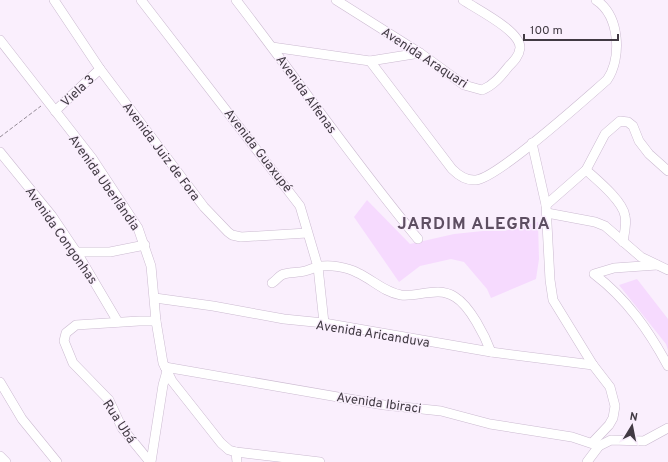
<svg xmlns="http://www.w3.org/2000/svg" width="668" height="462" font-family="Overpass,sans-serif">
<style>
.green{fill:#f6dafe}
.lines{fill:none;stroke-linecap:round;stroke-linejoin:round}
.minor-casing{stroke:#cbbad0;stroke-width:10}
.path{stroke:#958c97;stroke-width:1;stroke-dasharray:4 2;stroke-linecap:butt}
.minor{stroke:#fff;stroke-width:9}
.labels{text-anchor:middle;stroke-width:3;stroke-linejoin:round;paint-order:stroke}
.street-label{font-size:13px;fill:#413a43;stroke:#faeffd}
.district-label{font-size:17px;font-weight:bold;letter-spacing:1px;fill:#5e4f62;stroke:#faeffd}
</style>
<rect width="100%" height="100%" fill="#faeffd"/>
<g class="green">
<polygon points="367,200 410,244 454,234 483,231 504,231 538,222 539,259 536,279 491,298 487,289 464,262 451,259 420,266 399,282 354,217"/>
<polygon points="637,279 668,319 668,350 666,344 619,285"/>
</g>
<g class="lines">
<g class="minor-casing">
<g id="minor">
<polyline points="54,0 100,69 204,207 228,232 232,235 241,237 307,233"/>
<polyline points="141,0 300,206 318,267 324,323"/>
<path d="M236 0C297 79 354 162 418 239"/>
<path d="M336 0 420 53 464 85 482 90C494 85 501 76 509 66 514 61 519 56 520 48 521 31 476 9 463 0"/>
<polyline points="0,40 92,158 138,228 151,266 156,321 163,363 172,381 221,443 229,450 236,452 237,462"/>
<polyline points="272,47 370,61 420,53"/>
<path d="M370 61 452 169C458 175 466 181 476 180 498 178 586 98 607 80 622 58 620 16 596 0"/>
<polyline points="55,111 100,69"/>
<polyline points="532,143 546,205 550,280 553,300 593,365 610,387 615,406 613,418 609,425 592,443"/>
<polyline points="0,152 52,216 79,256 118,322"/>
<path d="M586 170C597 180 623 201 625 216 627 224 624 234 623 242"/>
<polyline points="546,205 586,170 605,134 620,121 628,122 633,126 639,141 649,154 668,171"/>
<polyline points="547,213 595,222 605,226 641,257 668,270"/>
<polyline points="75,252 110,252 145,245"/>
<path d="M657 265 614 268 594 274C627 299 649 331 668 366"/>
<path d="M272 283C277 280 279 275 284 274 291 272 298 273 305 271 309 270 313 268 317 267 329 264 347 267 358 273 373 280 384 292 401 295 419 297 438 286 455 297 470 306 485 336 491 352"/>
<polyline points="155,298 213,306 284,319 324,323 491,352 593,365"/>
<polyline points="165,367 384,405 441,411 490,424 572,437 599,446 611,440 644,441 668,428"/>
<polyline points="0,382 22,419 57,462"/>
<polyline points="236,452 320,462"/>
<polyline points="0,456 6,462"/>
<polyline points="150,462 122,428 109,400 73,363 64,341 66,333 76,325 139,321 156,321"/>
<polyline points="151,462 163,385 167,371"/>
<polyline points="587,462 599,446"/>
</g>
</g>
<polyline class="path" points="0,137 41,106"/>
<use href="#minor" class="minor"/>
</g>
<g class="labels">
<g class="street-label">
<text transform="translate(425 57) rotate(33)" y="5">Avenida Araquari</text>
<text transform="translate(77 90) rotate(-43)" y="5">Viela 3</text>
<text transform="translate(307 94) rotate(54)" y="5">Avenida Alfenas</text>
<text transform="translate(259 150) rotate(52)" y="5">Avenida Guaxupé</text>
<text transform="translate(162 151) rotate(53)" y="5">Avenida Juiz de Fora</text>
<text transform="translate(105 182) rotate(55)" y="5">Avenida Uberlândia</text>
<text transform="translate(62 235) rotate(55)" y="5">Avenida Congonhas</text>
<text transform="translate(373 333) rotate(9)" y="5">Avenida Aricanduva</text>
<text transform="translate(379 402) rotate(8)" y="5">Avenida Ibiraci</text>
<text transform="translate(120 421) rotate(57)" y="5">Rua Ubá</text>
</g>
<g class="district-label">
<text x="474" y="229">JARDIM ALEGRIA</text>
</g>
</g>
<g transform="translate(632 426) rotate(10)" stroke="#faeffd" stroke-width="3" paint-order="stroke">
<path d="M0-3L7 15L0 10L-7 15Z" fill="#413a43"/>
<text y="-6" font-size="11" font-weight="bold" text-anchor="middle" fill="#413a43">N</text>
</g>
<path d="M524 34v6h94v-6" fill="none" stroke="#413a43" stroke-width="2"/>
<text x="530" y="34" font-size="12" fill="#413a43" stroke="#faeffd" stroke-width="3" paint-order="stroke">100 m</text>
</svg>
